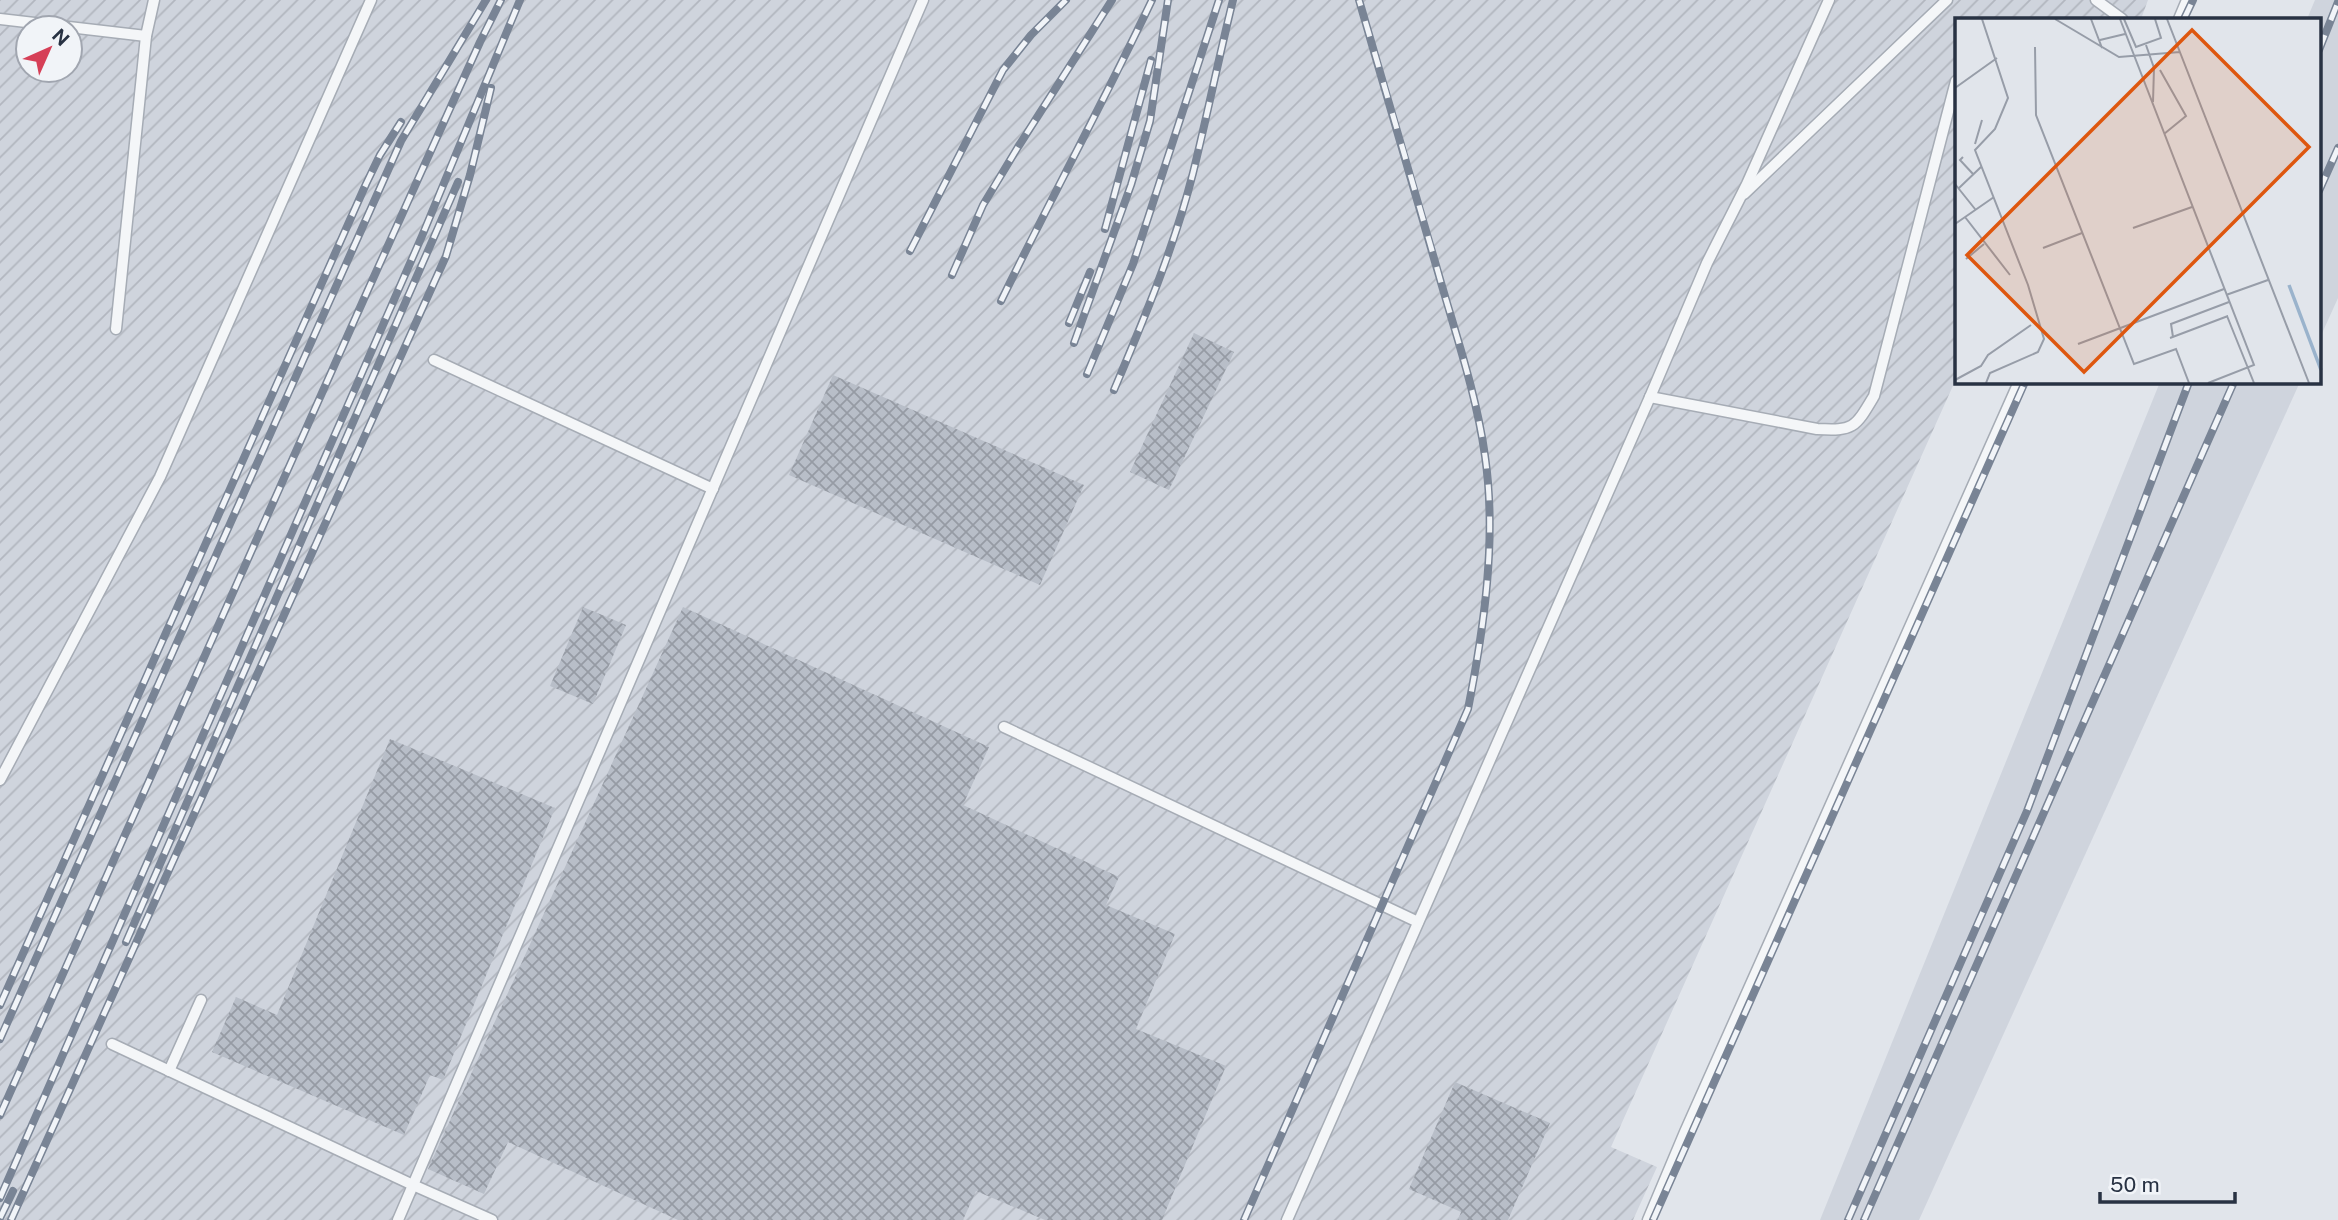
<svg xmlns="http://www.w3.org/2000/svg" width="2338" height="1220" font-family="'Public Sans',sans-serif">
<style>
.built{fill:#cfd4dd}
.industrial{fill:url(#industrial-furrows);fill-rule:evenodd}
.building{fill:url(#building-cross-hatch)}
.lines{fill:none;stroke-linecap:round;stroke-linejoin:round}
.lane-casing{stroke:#a6acb5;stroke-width:13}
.lane{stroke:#f4f6f8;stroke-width:10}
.rail-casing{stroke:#798495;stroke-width:8}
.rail{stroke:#f1f4f8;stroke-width:5;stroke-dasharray:16;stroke-linecap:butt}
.inset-river{fill:none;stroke:#9ab3cc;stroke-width:3.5}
.inset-road{fill:none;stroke:#979da8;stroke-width:2}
.view{fill:#de570f;fill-opacity:0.15;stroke:#de570f;stroke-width:3.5}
.inset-edge{fill:none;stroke:#283243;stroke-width:3.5}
</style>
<defs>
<pattern id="industrial-furrows" width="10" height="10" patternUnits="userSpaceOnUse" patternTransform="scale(1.75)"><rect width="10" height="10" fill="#cfd4dd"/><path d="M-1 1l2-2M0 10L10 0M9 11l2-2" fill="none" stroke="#b2b6bf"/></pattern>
<pattern id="building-cross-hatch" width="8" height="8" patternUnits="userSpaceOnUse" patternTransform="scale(1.75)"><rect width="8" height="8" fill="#b8bec8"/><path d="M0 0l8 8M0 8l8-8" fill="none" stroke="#969ba4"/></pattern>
</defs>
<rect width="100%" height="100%" fill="#e1e5eb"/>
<g class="built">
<polygon points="2315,0 2338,0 2338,298 2319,340 2319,19 2307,19"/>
<polygon points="2160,382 2300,382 1919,1220 1820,1220"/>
</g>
<path class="industrial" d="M0 0H2148L2141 19H1956V379L1611 1147 1657 1167 1633 1220H0ZM28 28H70V70H28Z"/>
<g class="building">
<polygon points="1194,333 1234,352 1169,490 1130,472"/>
<polygon points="833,375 1084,485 1040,585 789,475"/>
<polygon points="583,607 626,625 593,704 550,686"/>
<polygon points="683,607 989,747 963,805 1119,877 1106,905 1175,934 1136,1029 1226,1066 1162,1220 1045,1220 976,1191 963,1220 678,1220 508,1142 484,1194 428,1169"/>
<polygon points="390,739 555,808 443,1080 430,1075 404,1135 212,1052 236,997 277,1015"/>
<polygon points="1455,1082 1550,1123 1508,1220 1458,1220 1461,1212 1409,1189"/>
</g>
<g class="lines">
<g class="lane-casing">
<g id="lane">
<polyline points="2096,0 2122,19"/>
<polyline points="0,19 146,36"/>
<polyline points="2179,19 2187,0"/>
<polyline points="1744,194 1947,0"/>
<polyline points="116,329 146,36 154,0"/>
<polyline points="434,360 713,489"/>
<path d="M1650 397 1817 429C1854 431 1855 428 1874 396L1956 81"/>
<polyline points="1004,727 1418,922"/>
<polyline points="0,780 160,477 371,0"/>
<polyline points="112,1044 413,1185 492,1220"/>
<polyline points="169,1071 201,1000"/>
<polyline points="398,1220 923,0"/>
<polyline points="1287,1220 1650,397 1707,263 1747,184 1829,0"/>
<polyline points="1648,1220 1685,1132 2019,382"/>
</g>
</g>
<use href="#lane" class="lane"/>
<g class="rail-casing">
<g id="rail">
<polyline points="2184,19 2193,0"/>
<polyline points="2319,50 2338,2"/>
<polyline points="2319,191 2338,148"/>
<polyline points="1105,229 1151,60"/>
<polyline points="910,251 1003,70 1031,35 1066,0"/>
<polyline points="952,275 983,205 1018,147 1112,0"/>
<path d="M1001 301C1050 200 1104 101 1152 0"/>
<polyline points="1069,323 1090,272"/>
<polyline points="1074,343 1131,185 1150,121 1168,0"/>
<polyline points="1087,374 1133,264 1219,0"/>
<path d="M1114 390C1144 319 1174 248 1193 173 1207 116 1219 57 1233 0"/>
<polyline points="126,942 458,182"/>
<polyline points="0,1005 366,184 380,155 401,122"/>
<polyline points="0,1039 401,141 486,0"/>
<polyline points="0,1115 367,292 480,42 501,0"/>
<polyline points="0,1198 422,236 520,0"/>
<polyline points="0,1218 13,1191"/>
<polyline points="11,1220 446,256 470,175 491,88"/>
<path d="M1244 1220 1468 709C1484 628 1497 539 1485 456 1477 398 1458 341 1442 286 1415 190 1387 95 1359 0"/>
<polyline points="1653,1220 2025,382"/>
<polyline points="1848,1220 2027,811 2189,382"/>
<polyline points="1864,1220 2234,382"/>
</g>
</g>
<use href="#rail" class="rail"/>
</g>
<g transform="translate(1955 18)">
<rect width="366" height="366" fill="#e1e5eb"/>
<path class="inset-river" d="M334 267 366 352"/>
<path class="inset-road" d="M27 1 53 80 40 111 20 132 73 267 89 321 83 334 35 355 31 365M100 1 164 39 225 34M136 1 147 30M165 1 299 347 253 365M169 1 181 29 206 20 200 1M212 1 354 365M145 22 170 16M191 27 199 50 198 84M80 29 81 97 179 346 221 331 234 365M205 52 231 98 209 116M0 70 42 40M20 126 27 102M8 139 5 142 18 156M0 166 20 191M4 170 27 148M10 199 55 257M0 206 39 179M178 210 237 189M88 230 127 215M11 241 29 226M271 277 313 262M272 298 299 365M218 319 216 306 274 284M215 320 273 298M123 326 269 271M0 362 26 348 33 337 76 307"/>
<path class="view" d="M237 12 354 129 129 354 12 237Z"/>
<rect width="366" height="366" class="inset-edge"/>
</g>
<g transform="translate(49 49) rotate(45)"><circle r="33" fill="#f1f4f8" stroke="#a1a6b0" stroke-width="2"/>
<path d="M0-5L12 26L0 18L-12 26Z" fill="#d63f57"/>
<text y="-10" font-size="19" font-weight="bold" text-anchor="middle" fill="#283243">N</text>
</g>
<path d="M2100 1192v10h135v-10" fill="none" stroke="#283243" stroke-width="3.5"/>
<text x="2110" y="1192" font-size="21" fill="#283243" stroke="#f1f4f8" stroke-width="5" paint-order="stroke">50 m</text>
</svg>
